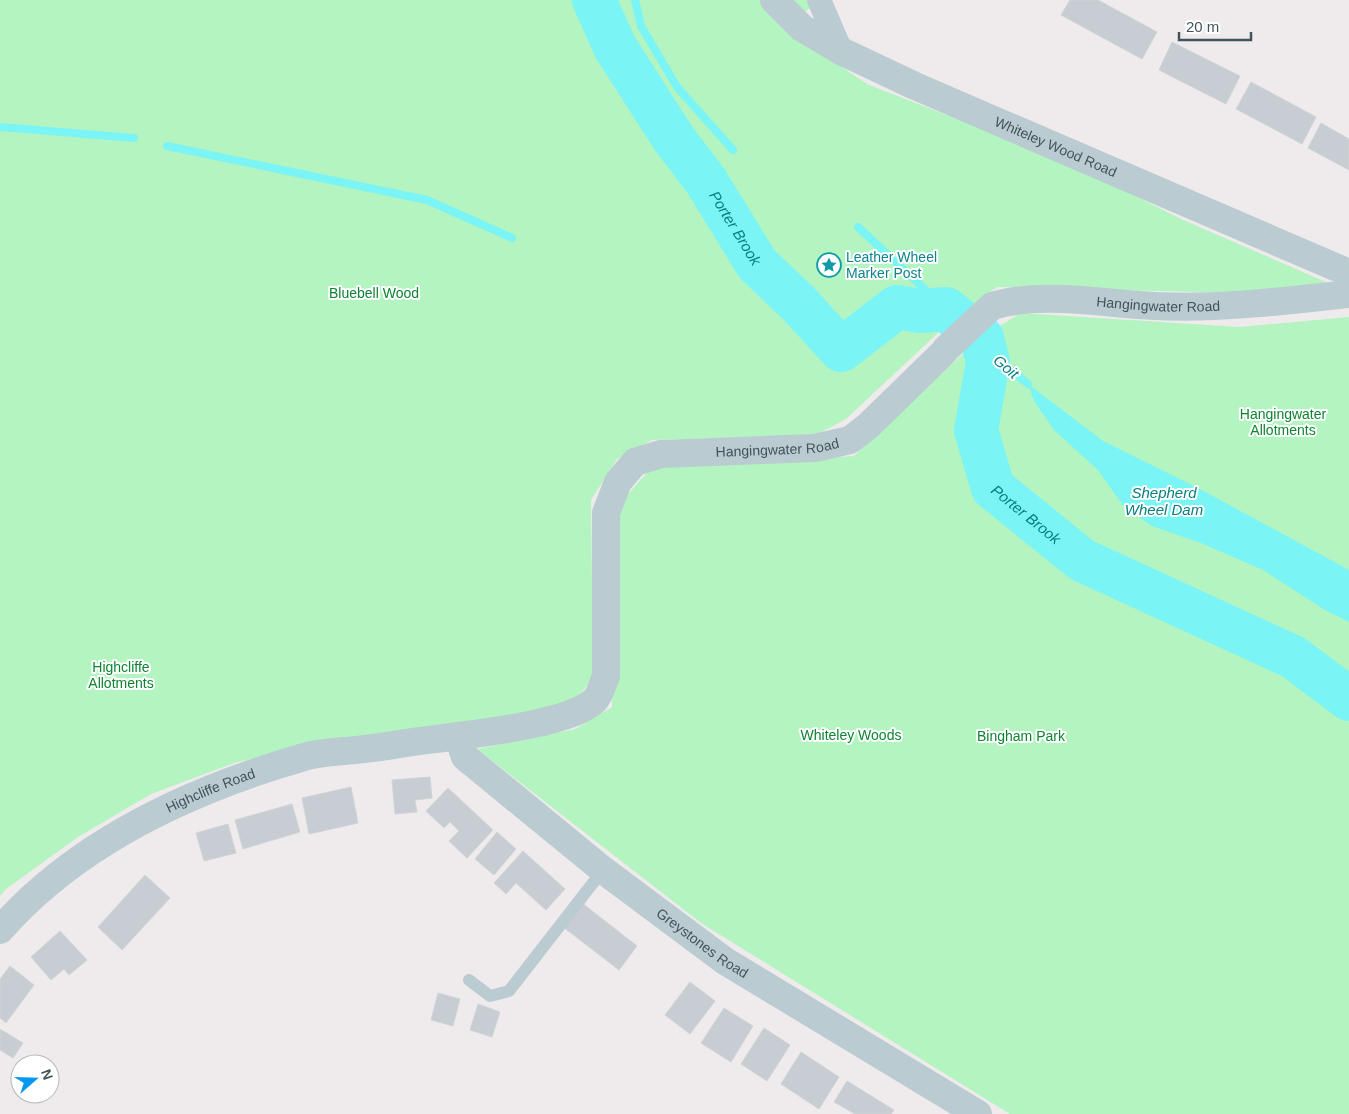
<svg xmlns="http://www.w3.org/2000/svg" width="1349" height="1114" font-family="Arial,sans-serif">
<style>
.green{fill:#b3f4c0}
.water{fill:#7bf4f6}
.lines{fill:none;stroke-linecap:round;stroke-linejoin:round}
.stream{stroke:#7bf4f6;stroke-width:8}
.river{stroke:#7bf4f6;stroke-width:44}
.building{fill:#c7cdd2;stroke:#cfd4d9}
.service{stroke:#bacbd1;stroke-width:12}
.minor{stroke:#bacbd1;stroke-width:24}
.tertiary{stroke:#bacbd1;stroke-width:28}
.labels{text-anchor:middle;stroke-width:4;stroke-linejoin:round;paint-order:stroke}
.street-label{font-size:14px;fill:#42545b;stroke:#fff}
.culture-label{font-size:14px;fill:#0d838f;stroke:#fff;text-anchor:start}
.park-label{font-size:14px;fill:#0c8431;stroke:#fff}
.water-label{font-size:15px;font-style:italic;fill:#057e81;stroke:#fff}
</style>
<rect width="100%" height="100%" fill="#efebec"/>
<g class="green">
<polygon points="0,0 762,0 787,30 867,84 1072,164 1181,219 1335,286 1239,293 997,287 957,315 846,419 816,435 652,440 617,459 591,500 593,678 578,697 558,709 306,745 234,763 151,794 78,837 6,889 0,896"/>
<polygon points="790,0 807,0 810,8 802,14"/>
<polygon points="1021,313 1239,327 1349,317 1349,1114 1010,1114 701,923 477,749 575,729 612,707 616,508 651,468 854,456 980,338"/>
</g>
<polygon class="water" points="1028,384 1103,441 1198,488 1349,570 1349,622 1325,610 1263,570 1201,543 1152,526 1124,507 1098,470 1054,430 1034,401"/>
<g class="lines">
<g class="stream">
<polyline points="635,0 641,26 677,87 733,150"/>
<polyline points="0,127 134,138"/>
<polyline points="167,146 427,200 512,238"/>
<polyline points="858,227 946,309"/>
<polyline points="920,311 972,355 982,393"/>
<polyline points="985,349 1028,384"/>
</g>
<path class="river" id="s1" d="M594 0 615 47 674 139 706 181 757 264 799 304 841 350 897 307 920 311 946 309 982 338 988 362 976 430 993 488 1082 560 1293 657 1349 699"/>
</g>
<g class="building">
<polygon points="1070,0 1098,0 1157,32 1142,59 1061,15"/>
<polygon points="1172,42 1240,76 1226,104 1159,70"/>
<polygon points="1251,82 1316,117 1302,144 1236,109"/>
<polygon points="1321,123 1349,139 1349,170 1308,148"/>
<polygon points="430,777 432,798 415,800 417,812 395,814 392,780"/>
<polygon points="351,787 358,823 309,834 302,798"/>
<polygon points="448,788 493,830 467,858 449,841 459,831 450,822 444,828 426,811"/>
<polygon points="292,804 300,832 243,849 235,820"/>
<polygon points="228,824 236,853 204,861 196,833"/>
<polygon points="497,832 516,849 494,875 475,859"/>
<polygon points="523,851 565,889 546,910 516,883 506,894 494,883"/>
<polygon points="145,875 170,898 122,950 98,927"/>
<polygon points="582,903 637,946 619,970 563,927"/>
<polygon points="60,931 87,960 69,975 64,969 51,980 31,957"/>
<polygon points="10,966 34,985 6,1023 0,1018 0,979"/>
<polygon points="690,982 715,1001 690,1034 665,1015"/>
<polygon points="438,993 460,999 453,1026 431,1020"/>
<polygon points="478,1004 500,1012 492,1037 470,1030"/>
<polygon points="724,1008 753,1026 731,1062 701,1043"/>
<polygon points="764,1028 790,1045 767,1081 741,1064"/>
<polygon points="0,1029 23,1043 13,1058 0,1050"/>
<polygon points="801,1052 839,1077 819,1109 781,1084"/>
<polygon points="847,1081 894,1110 891,1114 855,1114 834,1102"/>
</g>
<g class="lines">
<polyline class="service" points="469,980 490,996 509,991 603,870"/>
<polyline class="minor" points="819,0 841,51"/>
<g class="tertiary">
<path id="s2" d="M774 0 802 28 841 51 915 86 1349 273"/>
<path id="s3" d="M946 349 992 306C1041 291 1105 304 1155 306 1220 309 1284 301 1349 294"/>
<path id="s4" d="M458 736 465 757 603 870 725 961 978 1114"/>
<path id="s5" d="M0 930C78 841 193 789 304 757 323 751 345 752 364 749 386 747 407 742 428 740 464 735 571 725 595 700 600 695 603 683 606 676V513L618 482 635 462 661 454 815 448 850 440 868 426 944 352"/>
</g>
</g>
<defs>
<g id="sight-ring" transform="scale(1.25)"><circle r="9.5" fill="#fff" stroke="#0f9aa8" stroke-width="1.5"/><path d="M0-6L1.8-2.2L6-1.7L2.9 1.2L3.7 5.4L0 3.3L-3.7 5.4L-2.9 1.2L-6-1.7L-1.8-2.2Z" fill="#0f9aa8"/></g>
</defs>
<g fill-rule="evenodd">
<use href="#sight-ring" x="829" y="265"/>
</g>
<g class="labels">
<g class="street-label">
<text dy="5" stroke="none"><textPath href="#s2" startOffset="320">Whiteley Wood Road</textPath></text>
<text dy="5" stroke="none"><textPath href="#s3" startOffset="230">Hangingwater Road</textPath></text>
<text dy="5" stroke="none"><textPath href="#s5" startOffset="1046">Hangingwater Road</textPath></text>
<text dy="5" stroke="none"><textPath href="#s5" startOffset="255">Highcliffe Road</textPath></text>
<text dy="5" stroke="none"><textPath href="#s4" startOffset="324">Greystones Road</textPath></text>
</g>
<g class="culture-label">
<text x="846" y="262">Leather Wheel<tspan x="846" dy="16">Marker Post</tspan></text>
</g>
<g class="park-label">
<text x="374" y="298">Bluebell Wood</text>
<text x="1283" y="419">Hangingwater<tspan x="1283" dy="16">Allotments</tspan></text>
<text x="121" y="672">Highcliffe<tspan x="121" dy="16">Allotments</tspan></text>
<text x="851" y="740">Whiteley Woods</text>
<text x="1021" y="741">Bingham Park</text>
</g>
<g class="water-label">
<text dy="5" stroke="none"><textPath href="#s1" startOffset="269">Porter Brook</textPath></text>
<text transform="translate(1006 367) rotate(40)" y="5">Goit</text>
<text x="1164" y="498">Shepherd<tspan x="1164" dy="17">Wheel Dam</tspan></text>
<text dy="5" stroke="none"><textPath href="#s1" startOffset="794">Porter Brook</textPath></text>
</g>
</g>
<g transform="translate(35 1079) rotate(70)"><circle r="24" fill="#ffffff" stroke="#b3bbbd"/>
<path d="M0-4L9 19L0 12L-9 19Z" fill="#0498f1"/>
<text y="-8" font-size="14" font-weight="bold" text-anchor="middle" fill="#42545b">N</text>
</g>
<path d="M1179 32v8h72v-8" fill="none" stroke="#42545b" stroke-width="2.5"/>
<text x="1186" y="32" font-size="15" fill="#42545b" stroke="#ffffff" stroke-width="4" paint-order="stroke">20 m</text>
</svg>
